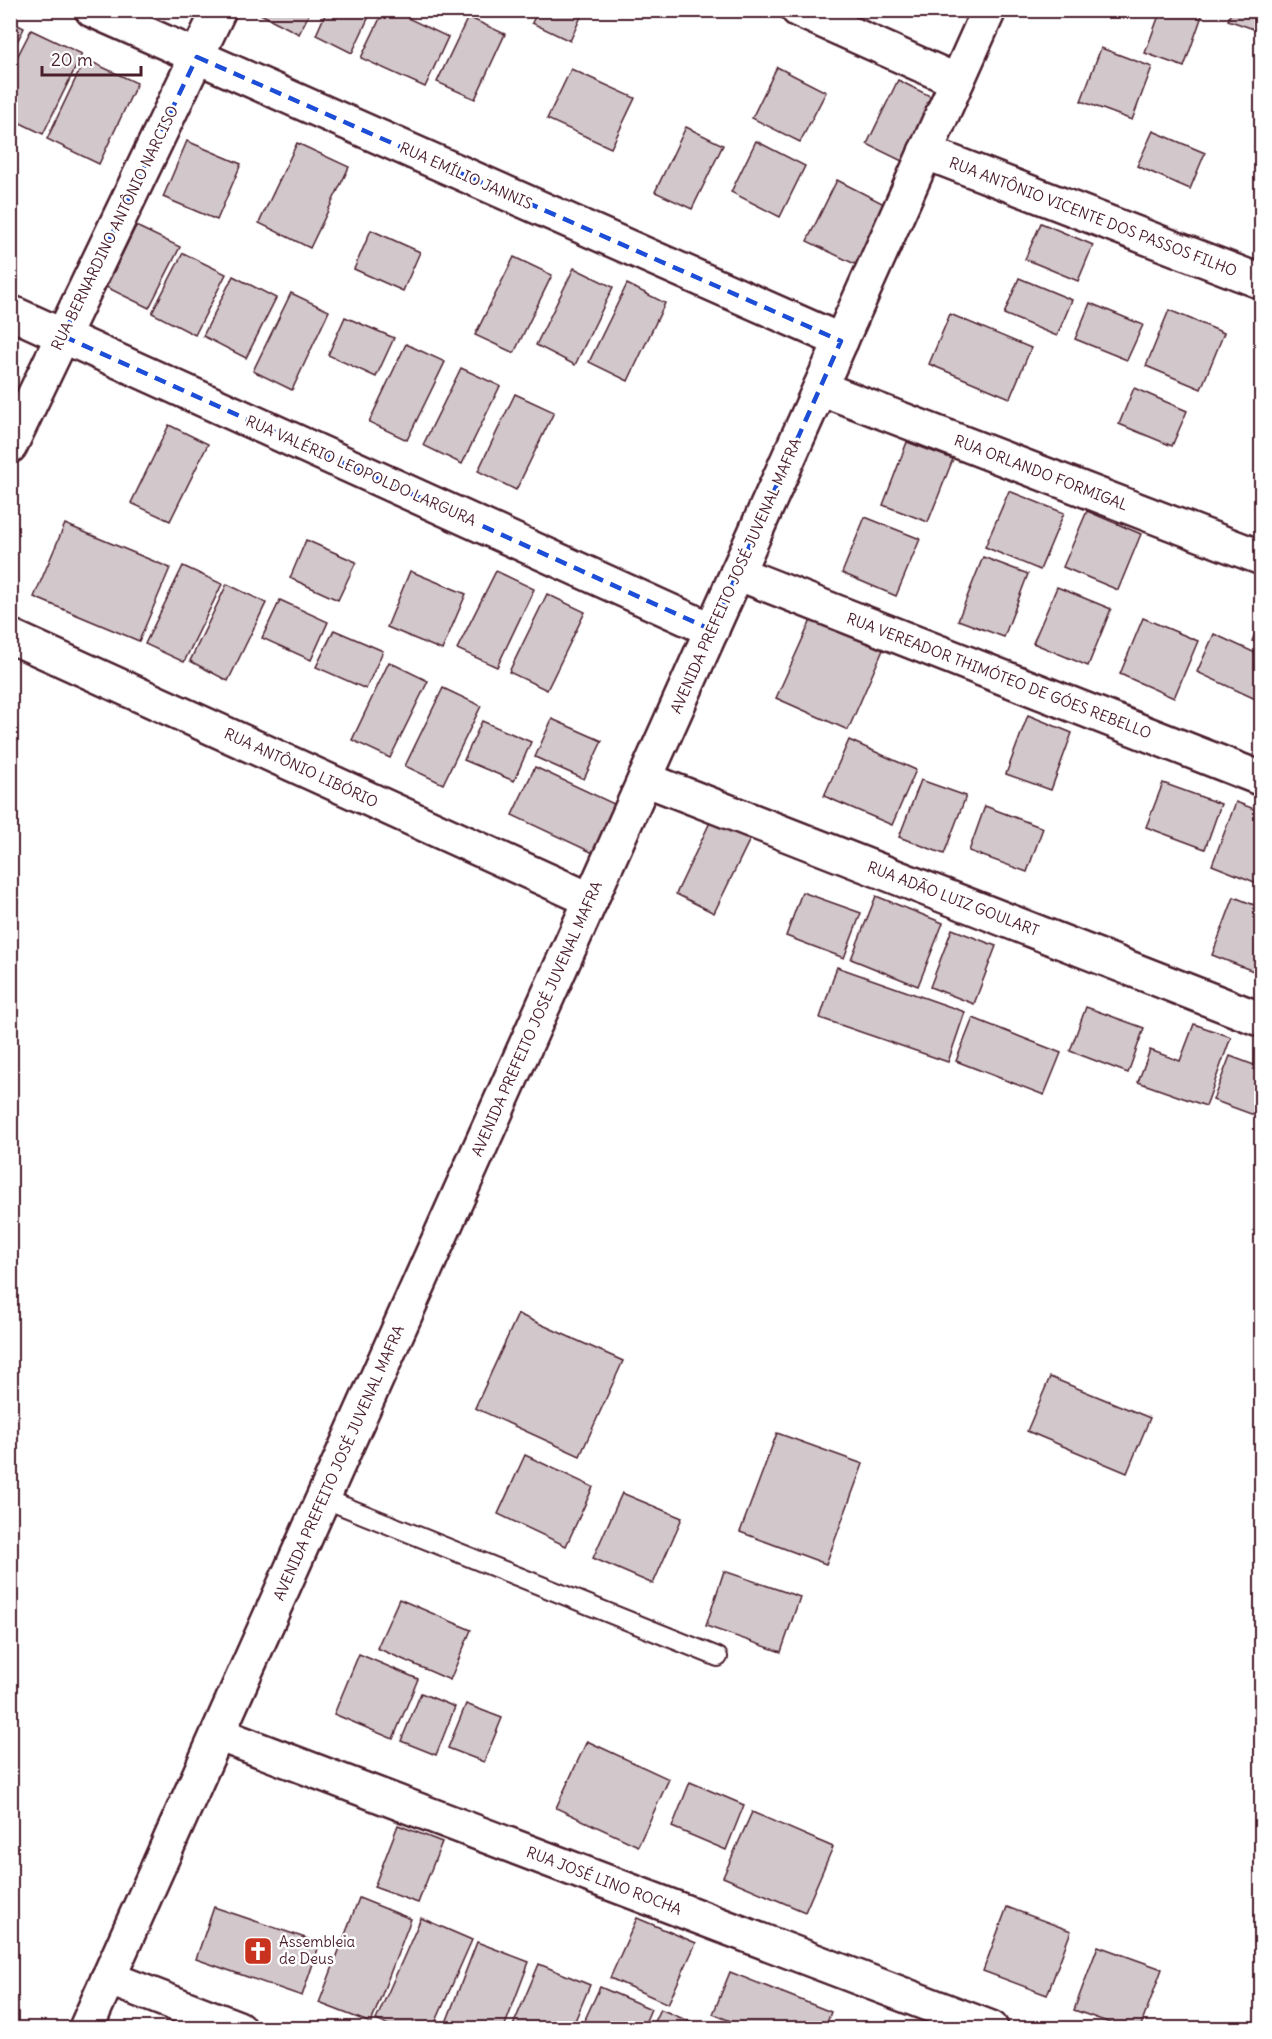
<svg xmlns="http://www.w3.org/2000/svg" width="1272" height="2039" font-family="Delius,sans-serif">
<style>
.building{fill:#d2c7cb;stroke:#4a1f2b;stroke-width:1.5}
.lines{fill:none;stroke-linecap:round;stroke-linejoin:round}
.lane-casing{stroke:#4a1f2b;stroke-width:22}
.street-casing{stroke:#4a1f2b;stroke-width:38}
.secondary-casing{stroke:#4a1f2b;stroke-width:38}
.lane{stroke:#fff;stroke-width:18}
.street{stroke:#fff;stroke-width:33}
.secondary{stroke:#fff;stroke-width:33}
.marked{fill:none;stroke:#1d4ed8;stroke-width:4.5;stroke-dasharray:12 8;stroke-linejoin:round}
.labels{text-anchor:middle;stroke-width:5;stroke-linejoin:round;paint-order:stroke}
.street-label{font-size:15px;fill:#4a1f2b;stroke:#fff}
.poi-label{font-size:15px;fill:#4a1f2b;stroke:#fff;text-anchor:start}
</style>
<rect width="100%" height="100%" fill="#fff"/>
<filter id="ink" filterUnits="userSpaceOnUse"><feTurbulence type="fractalNoise" baseFrequency=".0167" numOctaves="2"/><feDisplacementMap in="SourceGraphic" scale="12" xChannelSelector="R" yChannelSelector="G"/><feConvolveMatrix kernelMatrix="1 2 1 2 8 2 1 2 1" color-interpolation-filters="sRGB"/></filter>
<g filter="url(#ink)">
<g class="building">
<polygon points="253,10 311,10 299,34"/>
<polygon points="327,10 372,10 352,53 316,35"/>
<polygon points="384,10 391,10 448,37 425,87 361,58"/>
<polygon points="538,10 584,10 570,41 532,23"/>
<polygon points="1161,10 1204,10 1184,67 1145,53"/>
<polygon points="1232,10 1262,10 1262,32 1228,20"/>
<polygon points="468,17 505,34 475,99 437,82"/>
<polygon points="10,21 24,28 10,56"/>
<polygon points="31,30 82,54 43,134 10,118 10,71"/>
<polygon points="1101,48 1152,67 1132,120 1081,101"/>
<polygon points="85,59 137,83 99,164 47,139"/>
<polygon points="777,67 826,92 800,142 752,118"/>
<polygon points="571,69 635,98 611,148 547,119"/>
<polygon points="898,80 934,98 904,162 867,144"/>
<polygon points="686,127 723,145 692,209 655,192"/>
<polygon points="1153,131 1205,153 1190,189 1137,166"/>
<polygon points="187,141 241,164 217,220 163,197"/>
<polygon points="756,141 805,166 780,217 731,192"/>
<polygon points="297,143 349,167 310,248 259,223"/>
<polygon points="837,180 892,208 863,268 807,241"/>
<polygon points="1041,223 1093,245 1078,281 1025,259"/>
<polygon points="136,226 180,247 149,308 106,287"/>
<polygon points="371,230 420,252 403,291 354,269"/>
<polygon points="183,253 226,274 195,335 152,313"/>
<polygon points="514,257 552,275 514,353 475,335"/>
<polygon points="574,268 613,287 575,365 536,345"/>
<polygon points="233,276 276,298 246,358 203,336"/>
<polygon points="1019,278 1072,300 1057,336 1004,314"/>
<polygon points="627,284 665,303 628,381 589,362"/>
<polygon points="291,293 329,311 292,390 253,371"/>
<polygon points="1090,303 1143,325 1127,360 1075,339"/>
<polygon points="1169,310 1224,333 1201,389 1146,366"/>
<polygon points="950,314 1031,348 1010,398 929,364"/>
<polygon points="345,317 394,338 376,377 328,355"/>
<polygon points="406,344 445,362 407,440 369,422"/>
<polygon points="461,368 500,386 462,464 423,445"/>
<polygon points="1134,388 1187,411 1172,446 1119,424"/>
<polygon points="515,394 554,412 516,490 478,471"/>
<polygon points="169,425 208,444 170,521 131,503"/>
<polygon points="907,442 953,459 928,522 883,505"/>
<polygon points="1009,491 1064,513 1040,570 985,547"/>
<polygon points="1087,511 1141,534 1118,590 1063,567"/>
<polygon points="865,517 920,539 896,596 842,573"/>
<polygon points="65,524 170,568 139,641 34,597"/>
<polygon points="306,540 356,562 338,600 290,578"/>
<polygon points="983,557 1028,574 1004,637 958,620"/>
<polygon points="183,566 222,584 184,662 145,644"/>
<polygon points="410,571 466,594 442,650 387,627"/>
<polygon points="496,571 534,589 497,667 457,649"/>
<polygon points="227,584 266,603 228,681 190,661"/>
<polygon points="1057,587 1111,609 1088,666 1033,643"/>
<polygon points="547,594 585,612 547,690 509,672"/>
<polygon points="280,600 328,622 311,660 262,638"/>
<polygon points="1262,616 1262,644 1252,641"/>
<polygon points="812,618 883,650 848,730 776,698"/>
<polygon points="1143,618 1198,641 1174,698 1120,674"/>
<polygon points="334,630 383,651 366,689 316,667"/>
<polygon points="1214,634 1262,656 1262,702 1197,672"/>
<polygon points="389,662 428,681 390,758 352,740"/>
<polygon points="443,688 481,706 443,784 405,766"/>
<polygon points="1028,715 1072,733 1051,790 1006,774"/>
<polygon points="552,719 602,741 584,779 535,757"/>
<polygon points="482,721 531,742 514,781 464,760"/>
<polygon points="849,740 916,770 892,825 824,796"/>
<polygon points="535,767 629,811 606,859 512,815"/>
<polygon points="921,780 966,796 944,854 899,837"/>
<polygon points="1163,783 1221,804 1205,849 1146,827"/>
<polygon points="1236,802 1262,812 1262,870 1257,883 1212,865"/>
<polygon points="985,806 1043,828 1027,872 969,851"/>
<polygon points="713,816 752,835 714,913 676,894"/>
<polygon points="802,892 861,913 844,958 786,936"/>
<polygon points="876,896 943,923 918,986 851,959"/>
<polygon points="1234,897 1262,908 1262,958 1256,972 1212,955"/>
<polygon points="952,929 996,946 974,1004 930,987"/>
<polygon points="837,967 965,1012 948,1062 820,1018"/>
<polygon points="1086,1007 1144,1028 1128,1073 1070,1051"/>
<polygon points="973,1018 1061,1053 1044,1095 956,1061"/>
<polygon points="1194,1024 1231,1037 1206,1106 1138,1082 1150,1050 1180,1061"/>
<polygon points="1230,1056 1262,1068 1262,1118 1213,1100"/>
<polygon points="518,1314 623,1361 580,1456 475,1408"/>
<polygon points="1050,1377 1150,1418 1127,1473 1027,1431"/>
<polygon points="777,1433 863,1464 826,1564 740,1532"/>
<polygon points="525,1455 593,1487 566,1546 498,1514"/>
<polygon points="622,1493 682,1518 653,1584 593,1558"/>
<polygon points="724,1571 800,1597 781,1652 706,1626"/>
<polygon points="399,1599 471,1630 450,1680 377,1648"/>
<polygon points="359,1654 418,1679 393,1739 334,1714"/>
<polygon points="421,1693 455,1707 436,1755 401,1741"/>
<polygon points="466,1704 502,1718 484,1762 448,1748"/>
<polygon points="587,1741 669,1779 638,1846 556,1808"/>
<polygon points="690,1782 744,1805 726,1850 672,1827"/>
<polygon points="752,1812 833,1847 805,1912 723,1877"/>
<polygon points="398,1825 442,1842 418,1903 374,1887"/>
<polygon points="359,1898 411,1919 371,2023 319,2003"/>
<polygon points="214,1907 320,1943 302,1996 196,1959"/>
<polygon points="1007,1907 1071,1931 1047,1995 983,1971"/>
<polygon points="421,1918 472,1940 433,2028 395,2028 376,2020"/>
<polygon points="637,1918 696,1943 668,2004 610,1978"/>
<polygon points="477,1942 529,1962 504,2028 444,2028"/>
<polygon points="1098,1946 1162,1969 1140,2028 1124,2028 1074,2010"/>
<polygon points="539,1964 590,1985 572,2028 512,2028"/>
<polygon points="730,1972 831,2012 825,2028 748,2028 713,2014"/>
<polygon points="600,1987 651,2009 643,2028 581,2028"/>
<polygon points="660,2009 705,2028 651,2028"/>
</g>
<g class="lines">
<g class="lane-casing">
<polyline id="lane" points="323,1498 718,1657"/>
</g>
<g class="street-casing">
<g id="street">
<polyline points="92,10 841,341"/>
<polyline points="798,10 957,81"/>
<polyline points="925,152 1262,282"/>
<polyline points="10,312 712,630"/>
<polyline points="820,388 1262,558"/>
<polyline points="10,446 219,10"/>
<polyline points="737,573 1262,779"/>
<polyline points="10,636 591,900"/>
<polyline points="645,779 1262,1020"/>
<polyline points="218,1734 991,2028"/>
<polyline points="108,1978 238,2028"/>
</g>
</g>
<g class="secondary-casing">
<polyline id="secondary" points="86,2028 989,10"/>
</g>
<use href="#lane" class="lane"/>
<use href="#street" class="street"/>
<use href="#secondary" class="secondary"/>
</g>
</g>
<path class="marked" d="M197 57 841 341 712 630 63 336Z"/>
<defs>
<g id="church-square" transform="scale(1.5)"><rect x="-9" y="-9" width="18" height="18" rx="4" fill="#c8321e" stroke="#fff"/><path d="M-1.2-6h2.4v3.5h3.3v2.4h-3.3V6h-2.4V-.1h-3.3v-2.4h3.3Z" fill="#fff"/></g>
</defs>
<g fill-rule="evenodd">
<use href="#church-square" x="258" y="1951"/>
</g>
<g class="labels">
<g class="street-label">
<text transform="translate(466 176) rotate(24)" y="5">RUA EMÍLIO JANNIS</text>
<text transform="translate(1093 217) rotate(21)" y="5">RUA ANTÔNIO VICENTE DOS PASSOS FILHO</text>
<text transform="translate(115 228) rotate(-64)" y="5">RUA BERNARDINO ANTÔNIO NARCISO</text>
<text transform="translate(361 471) rotate(24)" y="5">RUA VALÉRIO LEOPOLDO LARGURA</text>
<text transform="translate(1041 473) rotate(21)" y="5">RUA ORLANDO FORMIGAL</text>
<text transform="translate(736 576) rotate(-66)" y="5">AVENIDA PREFEITO JOSÉ JUVENAL MAFRA</text>
<text transform="translate(999 676) rotate(21)" y="5">RUA VEREADOR THIMÓTEO DE GÓES REBELLO</text>
<text transform="translate(301 768) rotate(25)" y="5">RUA ANTÔNIO LIBÓRIO</text>
<text transform="translate(953 899) rotate(21)" y="5">RUA ADÃO LUIZ GOULART</text>
<text transform="translate(537 1019) rotate(-66)" y="5">AVENIDA PREFEITO JOSÉ JUVENAL MAFRA</text>
<text transform="translate(339 1463) rotate(-66)" y="5">AVENIDA PREFEITO JOSÉ JUVENAL MAFRA</text>
<text transform="translate(604 1881) rotate(21)" y="5">RUA JOSÉ LINO ROCHA</text>
</g>
<g class="poi-label">
<text x="279" y="1947">Assembleia<tspan x="279" dy="17">de Deus</tspan></text>
</g>
</g>
<rect width="1272" height="2039" fill="none" stroke="#fff" stroke-width="36"/>
<rect x="18" y="18" width="1236" height="2003" fill="none" stroke="#4a1f2b" stroke-width="2" filter="url(#ink)"/>
<path d="M42 66v9h99v-9" fill="none" stroke="#4a1f2b" stroke-width="3"/>
<text x="51" y="66" font-size="18" fill="#4a1f2b" stroke="#ffffff" stroke-width="4.5" paint-order="stroke">20 m</text>
</svg>
